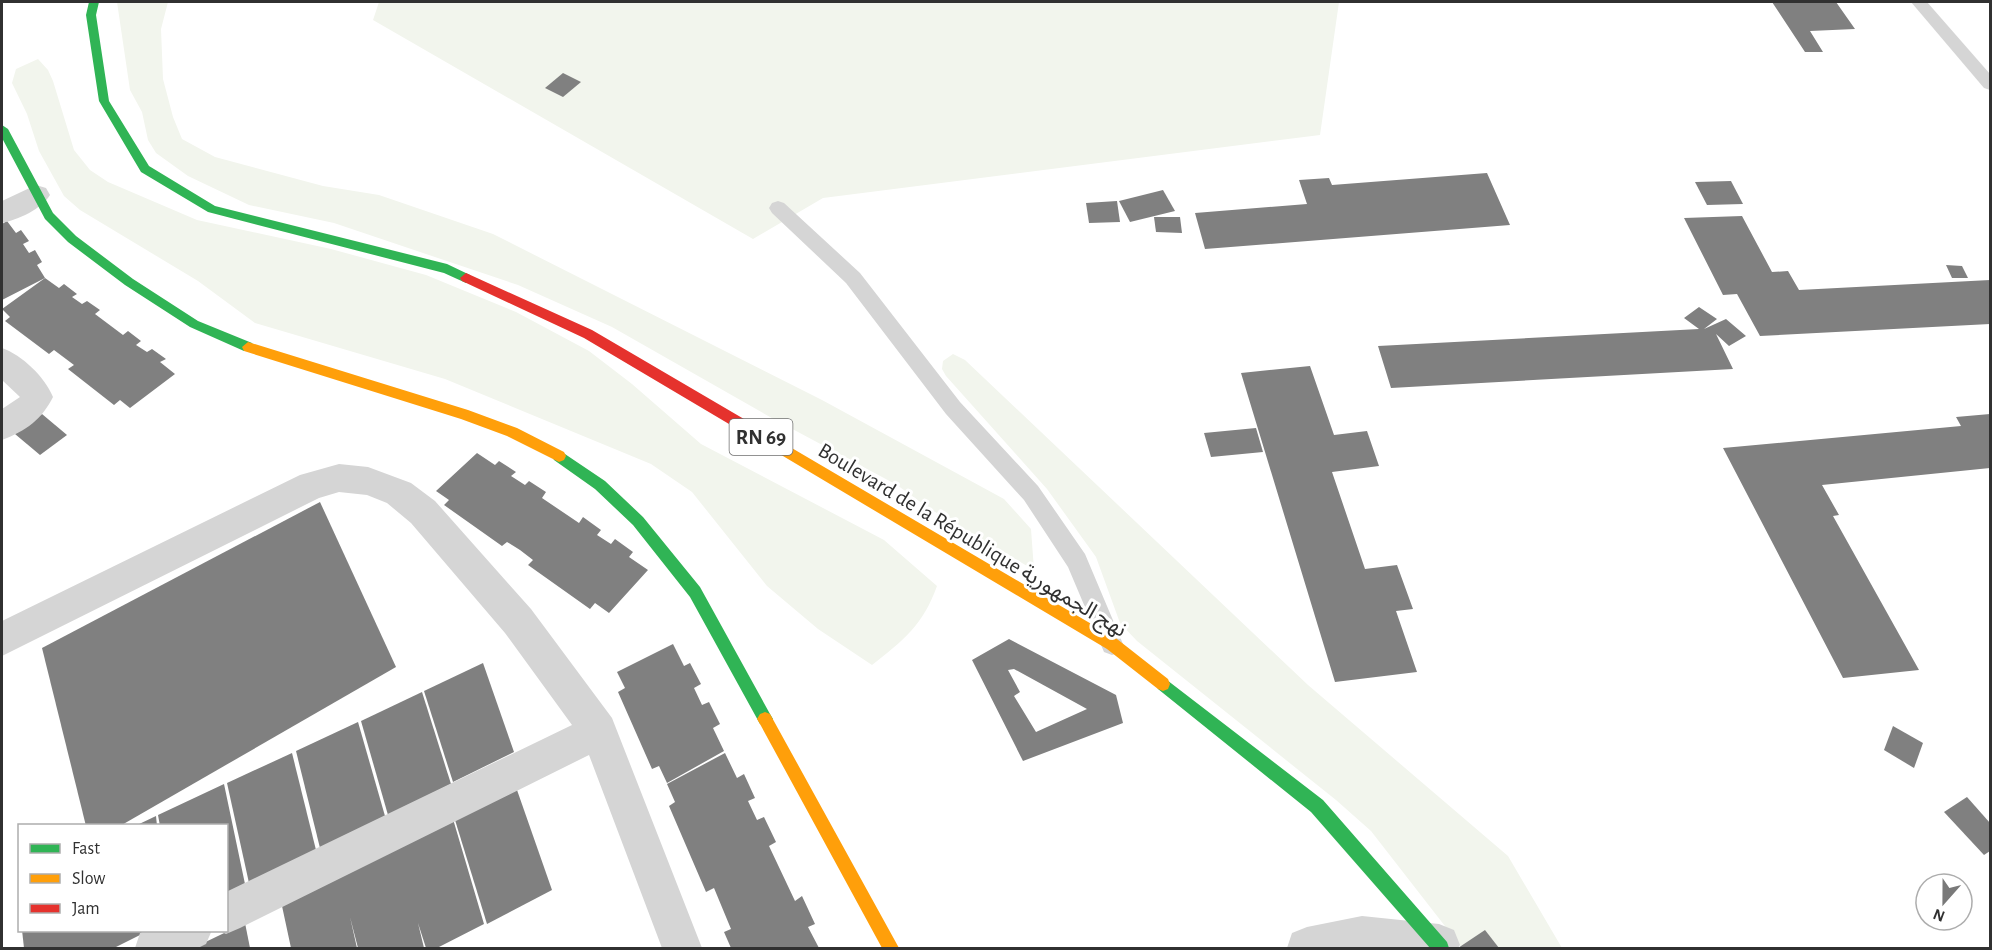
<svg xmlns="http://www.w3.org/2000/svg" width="1992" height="950" font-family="'Alegreya Sans','Noto Sans Arabic',sans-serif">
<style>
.green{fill:#f2f5ed}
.building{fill:#808080;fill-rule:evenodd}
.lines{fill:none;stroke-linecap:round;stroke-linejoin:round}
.lane{fill:#d5d5d5;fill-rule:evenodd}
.street{fill:#d5d5d5;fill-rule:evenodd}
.fast{fill:#30b455;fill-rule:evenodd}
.slow{fill:#ff9f0a;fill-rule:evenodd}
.jam{fill:#e5322d;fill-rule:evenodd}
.labels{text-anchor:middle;stroke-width:6;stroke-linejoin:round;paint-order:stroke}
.shield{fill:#fff;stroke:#6f6f6f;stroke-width:1.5}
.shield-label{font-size:21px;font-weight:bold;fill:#313131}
.street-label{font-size:22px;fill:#313131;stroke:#fff}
</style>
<rect width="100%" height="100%" fill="#fff"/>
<g class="green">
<polygon points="117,2 168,2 161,29 163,79 173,117 182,139 215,157 323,186 379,195 493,234 822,400 1004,499 1031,529 1034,570 930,509 897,485 770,417 612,327 518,285 334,223 249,205 188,176 156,153 148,140 142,112 130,90"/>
<polygon points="379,2 1339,2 1320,135 823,198 753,239 373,20"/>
<path d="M38 59 48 70 53 81 74 150 90 170 108 182 197 220 331 249 426 275 516 312 589 351 632 384 701 444 884 540 937 586C923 625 904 640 872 665L818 629 767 586 692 492 651 464 445 379 255 323 198 281 80 210 64 196 39 151 27 114 12 83 16 69Z"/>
<polygon points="953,354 965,360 1308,685 1508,856 1562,948 1462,948 1371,831 1336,800 1137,641 1120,623 1096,557 1047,489 946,376 942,369 943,361"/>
</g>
<g class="building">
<polygon points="1772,2 1836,2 1855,29 1810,31 1823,52 1805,52"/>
<polygon points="563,73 581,82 563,97 545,88"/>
<polygon points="1487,173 1510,225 1205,249 1195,213 1307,204 1299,180 1329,178 1332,185"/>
<polygon points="1731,181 1743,204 1707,205 1695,182"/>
<polygon points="1163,190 1175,211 1130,222 1119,201"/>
<polygon points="1117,201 1120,222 1089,223 1086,203"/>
<polygon points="1742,216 1772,272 1788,271 1799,290 1990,280 1990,324 1760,336 1737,294 1723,295 1684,218"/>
<polygon points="1154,217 1180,217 1182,233 1156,232"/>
<polygon points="7,221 16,233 21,230 29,241 23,244 29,253 35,250 42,262 37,265 45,278 2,300 2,224"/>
<polygon points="1946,265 1962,266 1968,278 1952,278"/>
<polygon points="45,278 59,288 64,284 77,294 72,297 82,304 87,301 100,310 95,314 123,335 128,331 141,341 136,345 147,352 152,349 166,359 160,362 175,374 130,408 120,400 114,405 68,369 74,365 54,350 49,354 5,321 10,317 2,309"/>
<polygon points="1699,307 1717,319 1704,329 1726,319 1746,336 1729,346 1716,334 1733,369 1391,388 1378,346 1699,329 1684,318"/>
<polygon points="1310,366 1334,435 1367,431 1379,466 1332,472 1365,569 1397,565 1413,609 1396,611 1417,672 1335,682 1241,373"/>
<polygon points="42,414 67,435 40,455 15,434"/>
<polygon points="1990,414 1990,468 1822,485 1839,515 1833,516 1919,670 1843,678 1723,448 1961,426 1956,417"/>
<polygon points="1256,428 1263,452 1211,457 1204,433"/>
<polygon points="477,453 495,465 499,461 516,472 511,476 525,485 529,481 546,492 542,498 579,523 583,517 601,530 597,535 611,544 615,539 633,552 629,557 648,570 609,613 595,603 590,609 528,565 533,560 520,550 507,542 502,546 444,505 449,500 436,491"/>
<polygon points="320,502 396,667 120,826 86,826 42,648"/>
<path d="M1009 639 1116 695 1123 723 1023 761 972 660ZM1014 669 1087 709 1036 732 1014 696 1020 692 1008 670Z"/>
<polygon points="673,644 684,666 690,663 701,684 694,688 702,705 709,702 720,724 713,728 724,751 667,783 659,766 652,769 618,692 625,688 617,672"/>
<polygon points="483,663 514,752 453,782 424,691"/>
<polygon points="422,692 451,784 388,815 361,721"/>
<polygon points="358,722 385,816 320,848 296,751"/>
<polygon points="1893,726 1923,743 1914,768 1884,750"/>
<polygon points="292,753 316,850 249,883 227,783"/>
<polygon points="725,753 737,778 744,774 755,798 748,801 757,820 764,817 776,842 769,846 795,901 802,896 815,924 808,927 819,948 731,948 724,932 731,929 714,888 706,892 669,806 675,802 667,784"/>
<polygon points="224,784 245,884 226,893 226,826 160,826 158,815"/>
<polygon points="517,790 552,890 487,924 455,820"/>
<polygon points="1967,797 1990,823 1990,851 1984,855 1944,812"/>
<polygon points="156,816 157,826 135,826"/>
<polygon points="453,819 484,924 437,948 426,948 418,923 424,948 358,948 350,917 357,948 291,948 282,906"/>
<polygon points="245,923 250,948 193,948"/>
<polygon points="22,930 150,930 114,948 24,948"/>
<polygon points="1485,930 1499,948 1458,948"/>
</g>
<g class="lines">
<g class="lane">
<polygon points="1911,2 1927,2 1990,74 1990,90 1984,88"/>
<polygon points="778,201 784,203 860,273 960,402 1038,486 1085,554 1123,644 1120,652 1112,655 1104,652 1068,567 1024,500 946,414 846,283 772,213 769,208 772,203"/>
</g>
<g class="street">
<path d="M36 185 46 188 50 195C42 209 17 220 2 223V201Z"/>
<path d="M2 348C22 355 45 377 53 397 42 419 26 431 2 440V409L20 397 2 380Z"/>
<polygon points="339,464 368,467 411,483 435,501 531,609 612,718 702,948 662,948 589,755 240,928 226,934 217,930 226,930 226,892 572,725 505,633 411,523 387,503 367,495 339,492 319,498 2,656 2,621 300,475"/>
<polygon points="1362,916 1439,924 1454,930 1460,945 1458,948 1287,948 1292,933 1307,927"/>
<polygon points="146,930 212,930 206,944 198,948 135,948 140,933"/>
</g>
<g class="fast">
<polygon points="89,2 99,2 96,15 109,101 149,166 215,206 447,264 470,275 472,278 470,281 466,283 444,273 208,212 141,172 99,101 86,15"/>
<polygon points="2,125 8,129 53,213 76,236 133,279 198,321 252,343 254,347 252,351 244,351 190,327 125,285 68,242 45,219 2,138"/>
<polygon points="559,450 605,481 643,517 700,587 770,714 773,719 770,724 765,726 760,724 690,597 633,525 595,489 554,460 552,456 554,452"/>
<polygon points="1163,677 1323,800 1447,942 1449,948 1430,948 1311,812 1158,689 1156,684 1158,679"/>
</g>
<g class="slow">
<polygon points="248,342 468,410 517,428 564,452 566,456 564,460 559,462 507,436 461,419 244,351 242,347"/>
<polygon points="761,430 1117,639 1168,679 1170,684 1168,689 1163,691 1158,689 1107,649 756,440 754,436 756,432"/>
<polygon points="765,712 770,714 899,948 882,948 760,724 757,719 760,714"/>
</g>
<polygon class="jam" points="466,273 592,330 766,432 768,436 766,440 756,440 584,338 462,281 460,278"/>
</g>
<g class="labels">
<rect class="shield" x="729.5" y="419" width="63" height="36" rx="4.5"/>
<g class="shield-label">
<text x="761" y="444">RN 69</text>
</g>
<g class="street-label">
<text transform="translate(973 539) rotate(31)" y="8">Boulevard de la République نهج الجمهورية</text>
</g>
</g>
<rect width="1992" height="950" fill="none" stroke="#313131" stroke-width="6"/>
<rect x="18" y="824" width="210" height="108" fill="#ffffff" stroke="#adadad" stroke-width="1.5"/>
<rect x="30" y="844" width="30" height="9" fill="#30b455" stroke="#adadad" stroke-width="1.5"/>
<text x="72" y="854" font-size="18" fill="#313131">Fast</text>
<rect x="30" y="874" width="30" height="9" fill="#ff9f0a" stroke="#adadad" stroke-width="1.5"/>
<text x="72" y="884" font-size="18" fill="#313131">Slow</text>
<rect x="30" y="904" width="30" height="9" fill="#e5322d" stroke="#adadad" stroke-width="1.5"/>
<text x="72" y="914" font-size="18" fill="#313131">Jam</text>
<g transform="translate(1944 902) rotate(201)"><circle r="28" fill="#ffffff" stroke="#adadad" stroke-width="1.5"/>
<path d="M0-4.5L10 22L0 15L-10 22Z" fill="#797979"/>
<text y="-9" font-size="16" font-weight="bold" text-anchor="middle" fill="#313131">N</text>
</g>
</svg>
